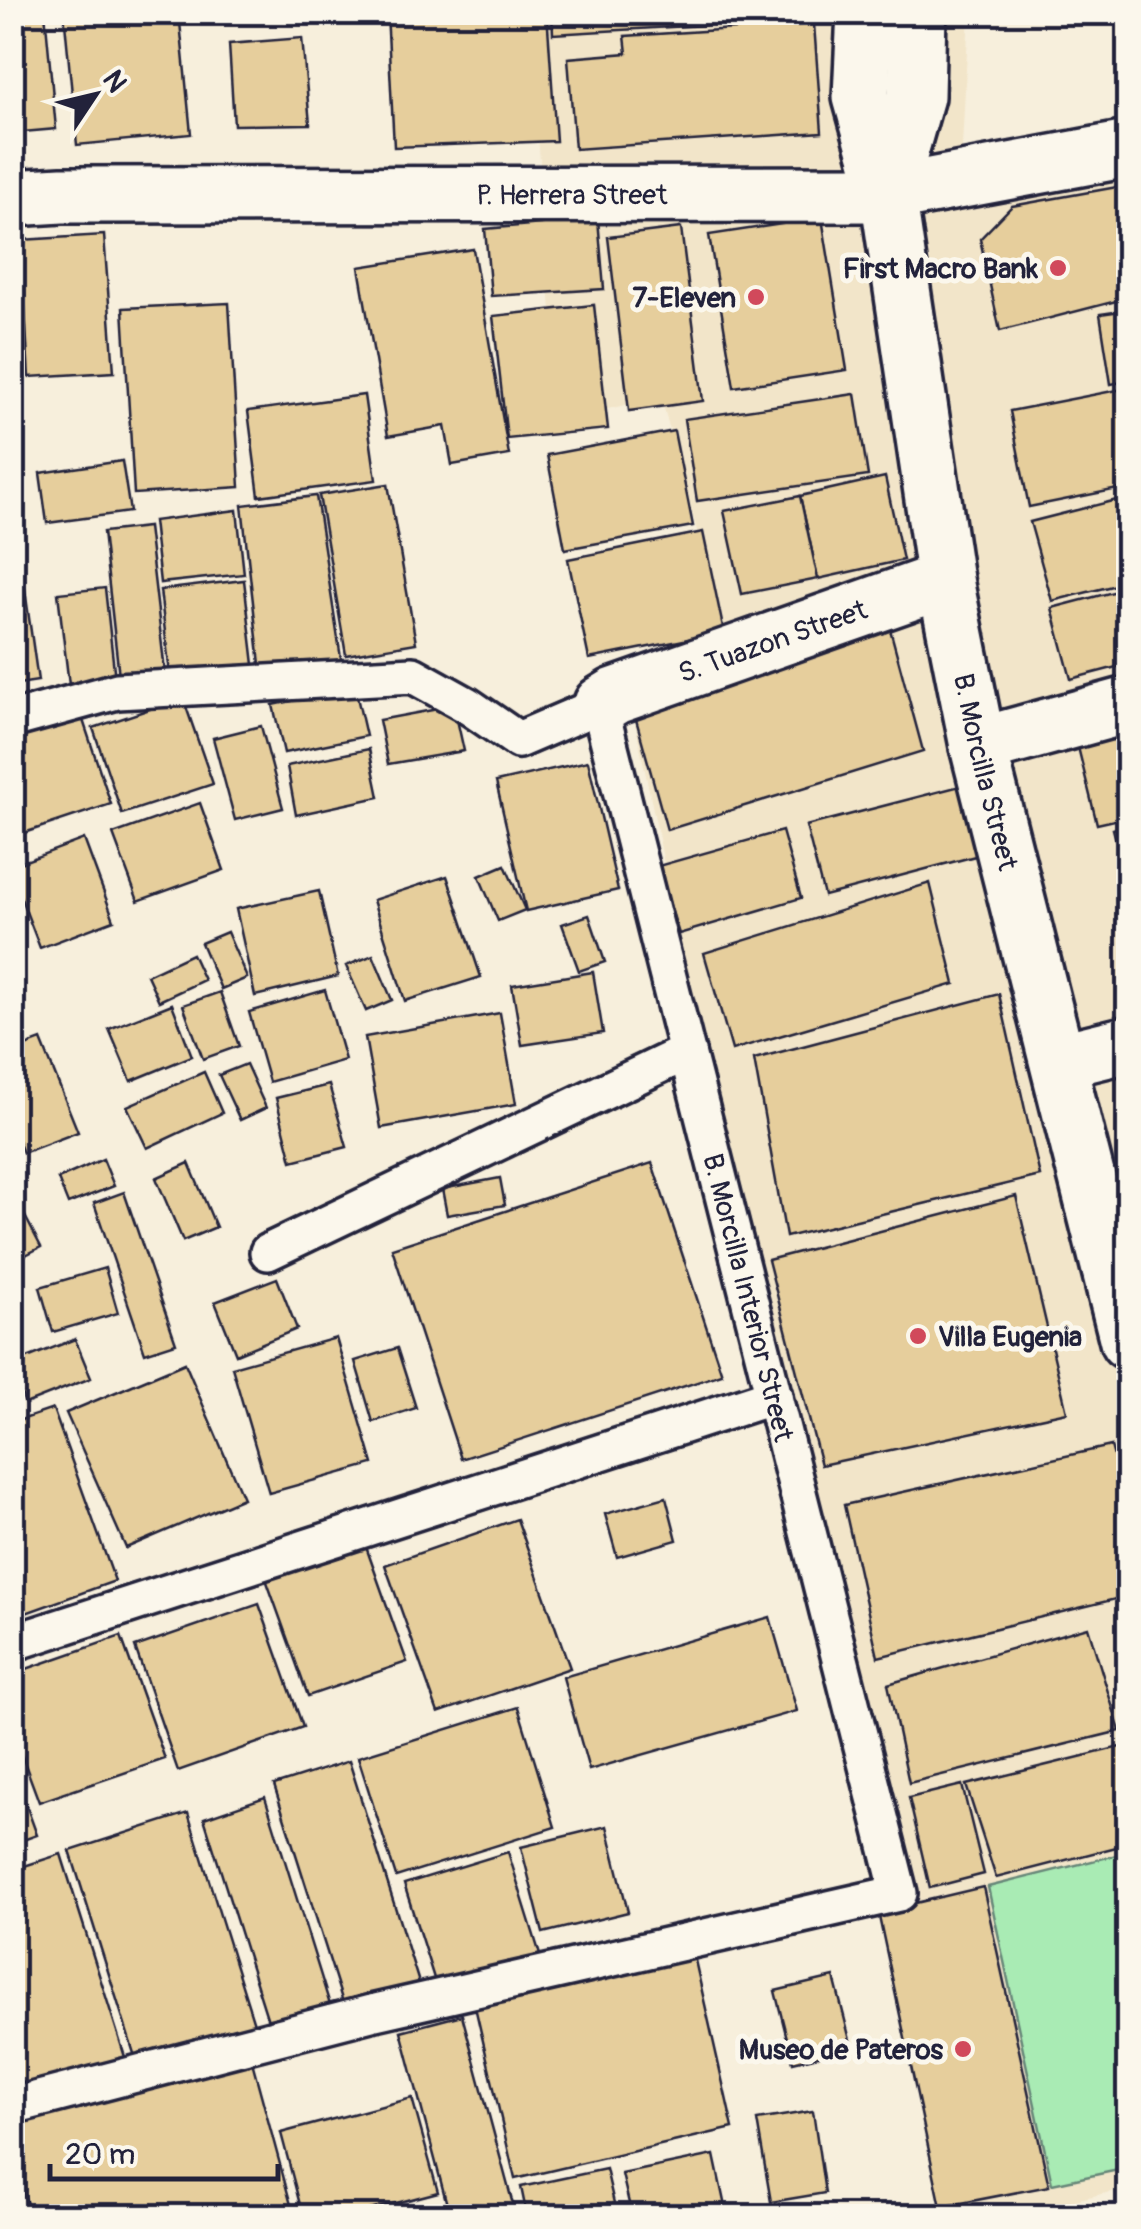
<svg xmlns="http://www.w3.org/2000/svg" width="1141" height="2229" font-family="Pangolin,sans-serif">
<style>
.built{fill:#f2e5c9}
.green{fill:#a9ebb4;stroke:#668678;stroke-width:2.5}
.building{fill:#e6ce9c;stroke:#22223b;stroke-width:2.5}
.lines{fill:none;stroke-linecap:round;stroke-linejoin:round}
.service-casing{stroke:#22223b;stroke-width:42}
.minor-casing{stroke:#22223b;stroke-width:62}
.tertiary-casing{stroke:#22223b;stroke-width:62}
.secondary-casing{stroke:#22223b;stroke-width:62}
.service{stroke:#fbf7ec;stroke-width:35}
.minor{stroke:#fbf7ec;stroke-width:55}
.tertiary{stroke:#fbf7ec;stroke-width:55}
.secondary{stroke:#fbf7ec;stroke-width:55}
.poi-dot{fill:#d1495b;stroke:#fbf7ec;stroke-width:4}
.labels{text-anchor:middle;stroke-width:10;stroke-linejoin:round;paint-order:stroke}
.street-label{font-size:28px;fill:#22223b;stroke:#fbf7ec}
.poi-label{font-size:28px;font-weight:bold;fill:#22223b;stroke:#fbf7ec;text-anchor:end}
</style>
<rect width="100%" height="100%" fill="#f7efdc"/>
<filter id="ink" filterUnits="userSpaceOnUse"><feTurbulence type="fractalNoise" baseFrequency=".01" numOctaves="2"/><feDisplacementMap in="SourceGraphic" scale="20" xChannelSelector="R" yChannelSelector="G"/><feConvolveMatrix kernelMatrix="1 2 1 2 8 2 1 2 1" color-interpolation-filters="sRGB"/></filter>
<g filter="url(#ink)">
<polygon class="built" points="529,13 969,13 959,204 1128,174 1128,2212 1124,2189 1004,2216 943,2216 630,698 726,639 661,397 559,420"/>
<polygon class="green" points="1128,1852 1128,2168 1052,2184 988,1887"/>
<g class="building">
<polygon points="12,12 45,12 56,129 12,133"/>
<polygon points="64,12 179,12 191,134 77,145"/>
<polygon points="387,12 547,12 556,141 394,147"/>
<polygon points="552,12 705,12 705,25 553,34"/>
<polygon points="814,24 822,132 575,149 568,58 627,53 625,36"/>
<polygon points="302,38 310,124 234,125 229,44"/>
<polygon points="1128,185 1128,298 1000,331 980,239 1012,206"/>
<polygon points="822,218 847,370 734,387 709,235"/>
<polygon points="598,219 604,289 491,296 485,229"/>
<polygon points="681,228 703,401 629,411 608,237"/>
<polygon points="104,235 114,372 29,377 21,240"/>
<polygon points="12,243 17,243 18,344 12,344"/>
<polygon points="473,249 509,455 452,465 445,426 388,436 359,267"/>
<polygon points="229,303 240,487 134,494 123,308"/>
<polygon points="594,305 608,429 507,439 493,316"/>
<polygon points="1128,310 1128,381 1111,384 1100,314"/>
<polygon points="1128,388 1128,487 1029,507 1010,411"/>
<polygon points="855,394 868,476 697,501 684,419"/>
<polygon points="364,395 376,480 259,496 248,411"/>
<polygon points="674,431 693,526 565,549 547,455"/>
<polygon points="122,461 130,512 47,523 40,473"/>
<polygon points="885,477 903,560 818,579 800,496"/>
<polygon points="388,484 416,643 346,655 319,495"/>
<polygon points="316,496 342,665 261,673 242,505"/>
<polygon points="800,496 818,579 742,594 724,511"/>
<polygon points="1128,497 1128,582 1052,601 1030,522"/>
<polygon points="12,498 38,681 12,685"/>
<polygon points="237,510 244,574 160,583 153,521"/>
<polygon points="148,527 166,680 120,685 103,532"/>
<polygon points="703,532 724,632 589,659 568,559"/>
<polygon points="244,580 255,673 171,682 160,590"/>
<polygon points="105,588 115,679 69,685 58,593"/>
<polygon points="1128,588 1128,664 1071,679 1052,608"/>
<polygon points="887,618 923,751 667,830 630,698"/>
<polygon points="355,688 366,736 284,753 273,705"/>
<polygon points="183,698 213,784 122,814 93,728"/>
<polygon points="454,706 464,751 388,764 379,720"/>
<polygon points="79,708 111,804 12,837 12,729"/>
<polygon points="261,726 283,808 235,820 213,738"/>
<polygon points="1128,726 1128,817 1097,824 1076,739"/>
<polygon points="369,749 379,797 296,815 287,766"/>
<polygon points="588,761 618,890 526,911 496,782"/>
<polygon points="960,786 979,855 824,896 806,826"/>
<polygon points="200,803 224,870 138,901 113,834"/>
<polygon points="1128,825 1128,887 1113,829"/>
<polygon points="782,831 801,898 679,934 658,866"/>
<polygon points="84,839 114,920 40,948 12,875 12,866"/>
<polygon points="505,865 525,910 498,921 479,876"/>
<polygon points="447,876 481,977 405,1001 373,900"/>
<polygon points="930,883 955,984 732,1050 704,953"/>
<polygon points="319,891 338,976 255,996 236,909"/>
<polygon points="589,915 605,962 579,971 562,924"/>
<polygon points="227,932 247,978 221,989 201,943"/>
<polygon points="192,954 204,980 159,1001 147,975"/>
<polygon points="373,955 392,1000 366,1011 346,966"/>
<polygon points="593,972 603,1033 522,1045 512,985"/>
<polygon points="325,990 345,1060 269,1082 249,1012"/>
<polygon points="220,992 239,1046 203,1059 183,1005"/>
<polygon points="999,994 1040,1176 786,1237 754,1059"/>
<polygon points="172,1004 192,1056 131,1081 109,1029"/>
<polygon points="500,1013 516,1104 381,1128 365,1037"/>
<polygon points="41,1040 78,1132 23,1153 12,1125 12,1051"/>
<polygon points="246,1064 266,1108 240,1120 219,1075"/>
<polygon points="204,1072 222,1113 147,1148 127,1106"/>
<polygon points="329,1085 347,1147 292,1161 276,1098"/>
<polygon points="103,1159 114,1186 68,1204 58,1179"/>
<polygon points="189,1163 216,1227 183,1241 156,1178"/>
<polygon points="652,1163 722,1374 461,1459 392,1248"/>
<polygon points="500,1178 505,1205 447,1215 442,1189"/>
<polygon points="12,1191 41,1247 12,1262"/>
<polygon points="124,1192 176,1343 145,1353 94,1203"/>
<polygon points="1016,1196 1067,1412 821,1465 768,1260"/>
<polygon points="105,1268 118,1313 53,1332 40,1287"/>
<polygon points="277,1278 297,1329 236,1354 215,1302"/>
<polygon points="336,1338 373,1464 269,1493 232,1367"/>
<polygon points="75,1339 91,1378 25,1404 12,1364"/>
<polygon points="397,1348 416,1408 373,1422 355,1361"/>
<polygon points="185,1363 243,1498 126,1548 66,1413"/>
<polygon points="53,1409 115,1581 12,1618 12,1423"/>
<polygon points="1111,1446 1128,1508 1128,1596 878,1657 844,1505"/>
<polygon points="666,1497 677,1540 617,1557 605,1514"/>
<polygon points="517,1519 570,1668 438,1713 385,1565"/>
<polygon points="365,1544 407,1662 308,1696 266,1579"/>
<polygon points="259,1604 303,1727 178,1771 135,1647"/>
<polygon points="770,1617 797,1711 589,1770 563,1677"/>
<polygon points="1088,1627 1120,1731 909,1783 888,1684"/>
<polygon points="121,1636 165,1759 39,1802 12,1729 12,1674"/>
<polygon points="518,1707 555,1827 396,1877 358,1757"/>
<polygon points="1128,1745 1128,1844 996,1878 966,1785"/>
<polygon points="349,1761 420,1986 345,2009 274,1785"/>
<polygon points="12,1766 37,1835 12,1844"/>
<polygon points="962,1785 984,1874 930,1888 909,1798"/>
<polygon points="265,1797 330,2005 269,2024 204,1818"/>
<polygon points="188,1813 254,2024 136,2060 70,1851"/>
<polygon points="607,1826 628,1912 543,1933 521,1847"/>
<polygon points="508,1852 540,1955 437,1988 404,1884"/>
<polygon points="61,1854 125,2057 12,2092 12,1870"/>
<polygon points="983,1887 1049,2186 941,2207 878,1912"/>
<polygon points="692,1947 733,2128 515,2179 473,1998"/>
<polygon points="834,1977 852,2048 793,2062 775,1991"/>
<polygon points="462,2015 516,2216 450,2216 401,2031"/>
<polygon points="250,2054 294,2216 30,2216 12,2149 12,2116"/>
<polygon points="412,2098 438,2192 347,2216 303,2216 281,2133"/>
<polygon points="813,2111 825,2193 771,2202 757,2120"/>
<polygon points="714,2155 727,2216 632,2216 622,2174"/>
<polygon points="606,2169 617,2216 527,2216 521,2187"/>
</g>
<g class="lines">
<g class="service-casing">
<g id="service">
<path id="s1" d="M12 720 117 691 413 675 467 705 518 740 602 704V715L899 1893 371 2013 12 2106"/>
<polyline points="268,1252 687,1052"/>
<polyline points="12,1643 774,1396"/>
</g>
</g>
<g class="minor-casing">
<g id="minor">
<path id="s2" d="M602 704 615 696 945 580"/>
<polyline points="978,746 1128,705"/>
<polyline points="1059,1061 1128,1044"/>
</g>
</g>
<g class="tertiary-casing">
<g id="tertiary">
<path id="s3" d="M12 198 62 195 888 194"/>
</g>
</g>
<g class="secondary-casing">
<g id="secondary">
<path id="s4" d="M865 12 861 97 888 194 945 580 978 746 1128 1341"/>
<polyline points="888,194 1128,149"/>
<polyline points="888,194 916,96 918,12"/>
</g>
</g>
<use href="#service" class="service"/>
<use href="#minor" class="minor"/>
<use href="#tertiary" class="tertiary"/>
<use href="#secondary" class="secondary"/>
</g>
</g>
<g class="poi-dot">
<circle cx="1058" cy="268" r="10"/>
<circle cx="756" cy="297" r="10"/>
<circle cx="918" cy="1336" r="10"/>
<circle cx="963" cy="2049" r="10"/>
</g>
<g class="labels">
<g class="street-label">
<text dy="10" stroke="none"><textPath href="#s3" startOffset="560">P. Herrera Street</textPath></text>
<text dy="10" stroke="none"><textPath href="#s2" startOffset="182">S. Tuazon Street</textPath></text>
<text dy="10" stroke="none"><textPath href="#s4" startOffset="772">B. Morcilla Street</textPath></text>
<text dy="10" stroke="none"><textPath href="#s1" startOffset="1232">B. Morcilla Interior Street</textPath></text>
</g>
<g class="poi-label">
<text x="1038" y="278">First Macro Bank</text>
<text x="736" y="307">7-Eleven</text>
<text x="938" y="1346" text-anchor="start">Villa Eugenia</text>
<text x="943" y="2059">Museo de Pateros</text>
</g>
</g>
<rect width="1141" height="2229" fill="none" stroke="#fbf7ec" stroke-width="50"/>
<rect x="25" y="25" width="1091" height="2179" fill="none" stroke="#22223b" stroke-width="4" filter="url(#ink)"/>
<g transform="translate(95 95) rotate(55)" stroke="#fbf7ec" stroke-width="8" paint-order="stroke">
<path d="M0-8L18 38L0 25L-18 38Z" fill="#22223b"/>
<text y="-15" font-size="28" font-weight="bold" text-anchor="middle" fill="#22223b">N</text>
</g>
<path d="M50 2164v15h228v-15" fill="none" stroke="#22223b" stroke-width="5"/>
<text x="65" y="2164" font-size="30" fill="#22223b" stroke="#fbf7ec" stroke-width="8" paint-order="stroke">20 m</text>
</svg>
